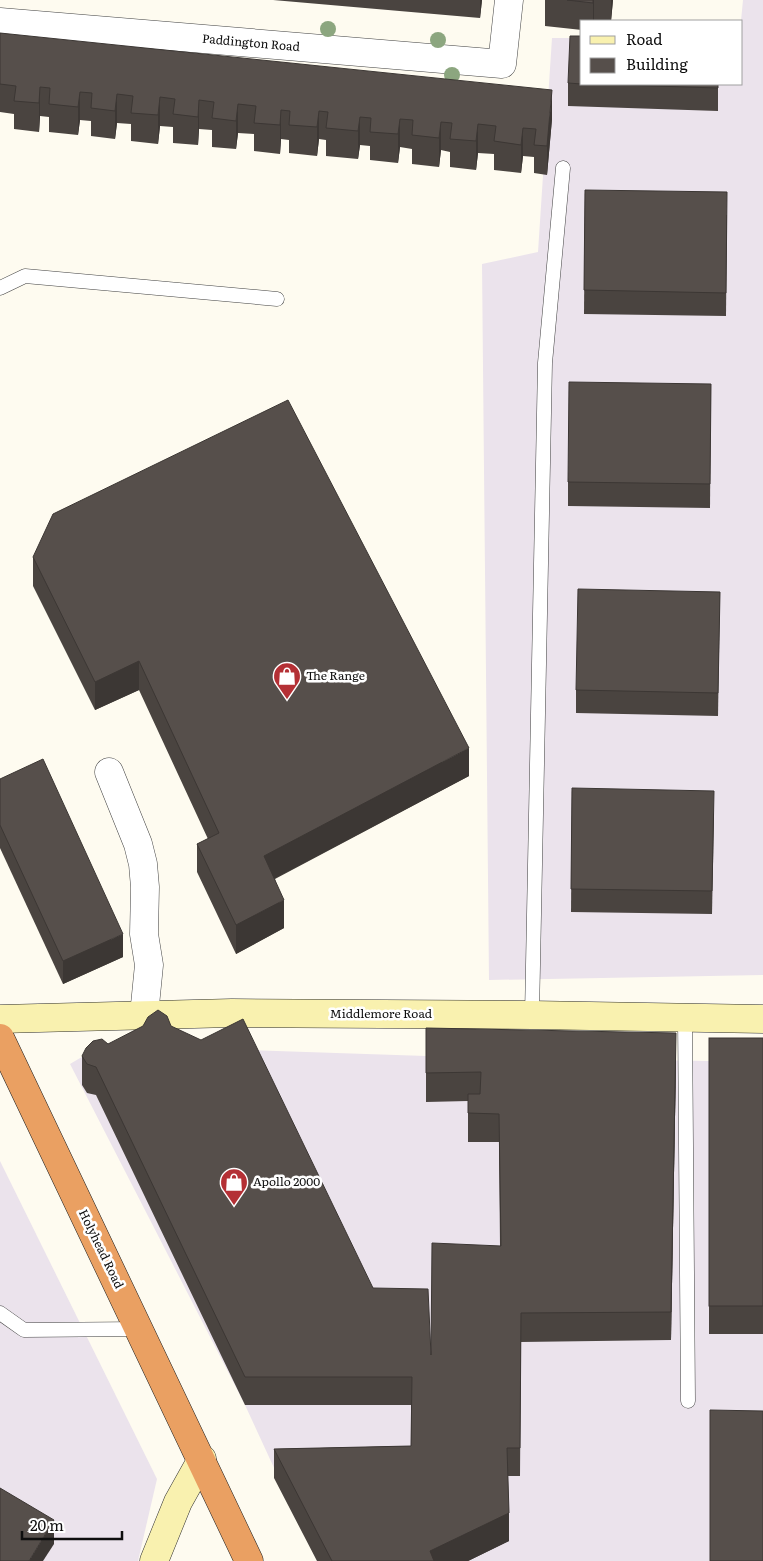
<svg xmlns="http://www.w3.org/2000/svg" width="763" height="1561" font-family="Literata,serif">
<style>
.industrial{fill:#ebe3ec}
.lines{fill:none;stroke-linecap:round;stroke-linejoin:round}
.lane-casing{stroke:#414141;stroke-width:15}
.street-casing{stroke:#414141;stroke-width:29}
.secondary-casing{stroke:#303030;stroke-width:29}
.highway-casing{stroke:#1f1f1f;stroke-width:29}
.lane{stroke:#fff;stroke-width:14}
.street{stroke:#fff;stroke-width:28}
.secondary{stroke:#f9f1af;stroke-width:28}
.highway{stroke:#eaa062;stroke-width:28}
.tree{fill:#8ca67f}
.wall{fill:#4a4440}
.shaded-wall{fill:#3c3734}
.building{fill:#564f4b;stroke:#3c3734}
.labels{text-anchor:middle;stroke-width:5;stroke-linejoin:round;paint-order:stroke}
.street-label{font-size:12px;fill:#0e0e0e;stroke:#fff}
.poi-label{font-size:12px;fill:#0e0e0e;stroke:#fff;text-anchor:start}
</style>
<rect width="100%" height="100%" fill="#fefbf0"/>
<g class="industrial">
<polygon points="743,0 763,0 763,975 489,980 482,264 538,252 552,38 582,38 582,84 742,84 741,21"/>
<polygon points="102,1045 426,1056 763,1062 763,1561 317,1561 245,1405 70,1064"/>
<polygon points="0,1161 157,1479 138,1561 0,1561"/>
</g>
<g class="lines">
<g class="lane-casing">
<g id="lane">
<polyline points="0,288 25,276 277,299"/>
<polyline points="532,1015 545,363 563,168"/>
<polyline points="685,1017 688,1401"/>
<polyline points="0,1313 24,1330 139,1329"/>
</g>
</g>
<g class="street-casing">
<g id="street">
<polyline points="0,22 502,64 509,0"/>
<polyline points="109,772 138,844 143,864 145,887 144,934 149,965 144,1015"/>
</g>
</g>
<g class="secondary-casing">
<g id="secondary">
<polyline points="0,1019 232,1013 532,1015 763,1019"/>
<polyline points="154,1561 178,1502 202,1459"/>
</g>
</g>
<g class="highway-casing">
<polyline id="highway" points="0,1038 249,1561"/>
</g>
<use href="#lane" class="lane"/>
<use href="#street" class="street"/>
<use href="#secondary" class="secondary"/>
<use href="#highway" class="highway"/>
</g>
<g class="tree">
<circle cx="328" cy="29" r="8"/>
<circle cx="438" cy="40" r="8"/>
<circle cx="452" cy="75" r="8"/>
</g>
<g class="wall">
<polygon points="273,0 482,0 480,18"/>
<polygon points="545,0 613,0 611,21 582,21 582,30 545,26"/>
<polygon points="0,33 552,119 547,175 534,173 534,157 523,156 521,173 494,170 494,154 478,153 476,170 450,167 450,152 441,150 439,167 412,164 412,149 400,147 398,163 370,160 370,146 360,145 358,159 326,156 326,140 319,139 317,156 289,153 289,140 281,139 280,154 254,151 254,134 238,133 236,149 212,147 212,130 199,129 198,145 173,143 173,127 160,126 158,144 131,141 131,124 117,123 115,139 91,136 91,121 80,120 78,135 49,132 49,117 40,116 39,132 14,129 14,114 0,112"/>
<polygon points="568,83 718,84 718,111 568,106"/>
<polygon points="585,190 727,215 726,316 584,314"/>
<polygon points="711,384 710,508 568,506 568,482"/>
<polygon points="33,557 469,776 275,879 284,928 236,954 197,872 197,844 208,839 139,690 95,710 33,586"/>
<polygon points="720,592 718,716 576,713 576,690"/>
<polygon points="0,779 123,957 63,984 0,848"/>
<polygon points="572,788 714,814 712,914 571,912"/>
<polygon points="171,1026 373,1288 431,1355 500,1246 499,1142 468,1142 468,1101 426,1102 426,1028 676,1062 671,1340 521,1342 520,1476 508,1476 509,1541 468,1561 317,1561 274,1478 274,1449 411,1446 411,1405 245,1405 96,1095 87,1093 82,1085 82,1056 108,1044"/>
<rect x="709" y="1038" width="54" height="296"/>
</g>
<g class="shaded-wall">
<polygon points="480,0 482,0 480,18"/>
<rect x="593" y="0" width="1" height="21"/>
<polygon points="611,0 613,0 611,21"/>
<polygon points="40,87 40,116 39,132 39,103"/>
<polygon points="552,90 552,119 547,175 547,146"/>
<polygon points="80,92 80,120 78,135 78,107"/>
<polygon points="117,94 117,123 115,139 115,111"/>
<polygon points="160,97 160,126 158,144 158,115"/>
<polygon points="199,100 199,129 198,145 198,117"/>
<polygon points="238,104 238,133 236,149 236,121"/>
<polygon points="281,110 281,139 280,154 280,125"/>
<polygon points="319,111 319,139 317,156 317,127"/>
<polygon points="360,117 360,145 358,159 358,131"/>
<polygon points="400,119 400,147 398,163 398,134"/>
<polygon points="441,122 441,150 439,167 439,138"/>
<polygon points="478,124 478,153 476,170 476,141"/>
<polygon points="523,128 523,156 521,173 521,145"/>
<polygon points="139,661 139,690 95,710 95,682"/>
<polygon points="469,748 469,776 264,884 264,856"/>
<polygon points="284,900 284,928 236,954 236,925"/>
<polygon points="123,934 123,957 63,984 63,961"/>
<polygon points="676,1033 676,1062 671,1340 671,1312"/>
<polygon points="509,1513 509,1541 468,1561 430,1561 430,1551"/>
<polygon points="54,1520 54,1544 43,1561 29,1561"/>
</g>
<g class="building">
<polygon points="567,0 593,0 593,3"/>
<polygon points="0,33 552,90 547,146 534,145 536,129 523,128 521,145 494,141 496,126 478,124 476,141 450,139 452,123 441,122 439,138 412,135 413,120 400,119 398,134 370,132 371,118 360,117 358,131 326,128 328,112 319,111 317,127 289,125 290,111 281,110 280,125 254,123 256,106 238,104 236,121 212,118 214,102 199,100 198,117 173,114 175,99 160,97 158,115 131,113 133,96 117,94 115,111 91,108 92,93 80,92 78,107 49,104 50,88 40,87 39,103 14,101 16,86 0,84"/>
<polygon points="570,36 582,36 582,84 568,83"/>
<polygon points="589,84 718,84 718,88"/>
<polygon points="585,190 727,192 726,293 584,290"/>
<polygon points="569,382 711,384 710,484 568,482"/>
<polygon points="288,400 469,748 264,856 284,900 236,925 197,844 219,833 139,661 95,682 33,557 53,514"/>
<polygon points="578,589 720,592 718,693 576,690"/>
<polygon points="43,759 123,934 63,961 0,825 0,779"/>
<polygon points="572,788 714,791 712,891 571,889"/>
<polygon points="158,1010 167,1016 171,1026 201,1040 243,1019 373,1288 428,1289 431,1355 432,1243 501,1246 499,1114 468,1113 468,1094 480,1094 481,1072 426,1073 426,1028 676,1033 671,1312 521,1313 520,1448 507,1448 509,1513 430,1551 434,1561 332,1561 274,1449 411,1446 412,1377 245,1377 96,1067 87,1064 82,1056 86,1048 93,1041 102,1039 108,1044 143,1026 148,1017"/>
<rect x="709" y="1038" width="54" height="268"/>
<polygon points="710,1410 763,1411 763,1561 710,1561"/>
<polygon points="0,1488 54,1520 29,1561 0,1561"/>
</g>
<defs>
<g id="shop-pin" transform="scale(1.4375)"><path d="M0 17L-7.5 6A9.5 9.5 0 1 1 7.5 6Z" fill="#b43035" stroke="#fff"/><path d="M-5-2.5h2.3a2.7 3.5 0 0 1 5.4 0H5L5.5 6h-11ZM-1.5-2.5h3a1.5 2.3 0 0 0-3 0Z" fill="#fff"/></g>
</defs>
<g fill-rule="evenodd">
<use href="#shop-pin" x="287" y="676"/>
<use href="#shop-pin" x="234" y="1182"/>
</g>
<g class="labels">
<g class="street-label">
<text transform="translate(251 43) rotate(5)" y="4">Paddington Road</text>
<text x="381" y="1018">Middlemore Road</text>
<text transform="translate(101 1249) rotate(64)" y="4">Holyhead Road</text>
</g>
<g class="poi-label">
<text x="306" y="680">The Range</text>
<text x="253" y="1186">Apollo 2000</text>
</g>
</g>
<rect x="580" y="20" width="162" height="65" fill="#ffffff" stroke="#9f9f9f"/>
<rect x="590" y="36" width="25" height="8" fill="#f9f1af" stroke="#9f9f9f"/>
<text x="626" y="45" font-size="15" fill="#0e0e0e">Road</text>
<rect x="590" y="58" width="25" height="15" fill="#564f4b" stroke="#9f9f9f"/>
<text x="626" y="70" font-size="15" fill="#0e0e0e">Building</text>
<path d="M22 1531v8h100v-8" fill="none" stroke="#0e0e0e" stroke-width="2.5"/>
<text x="30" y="1531" font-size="15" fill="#0e0e0e" stroke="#ffffff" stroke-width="4" paint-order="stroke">20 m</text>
</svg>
